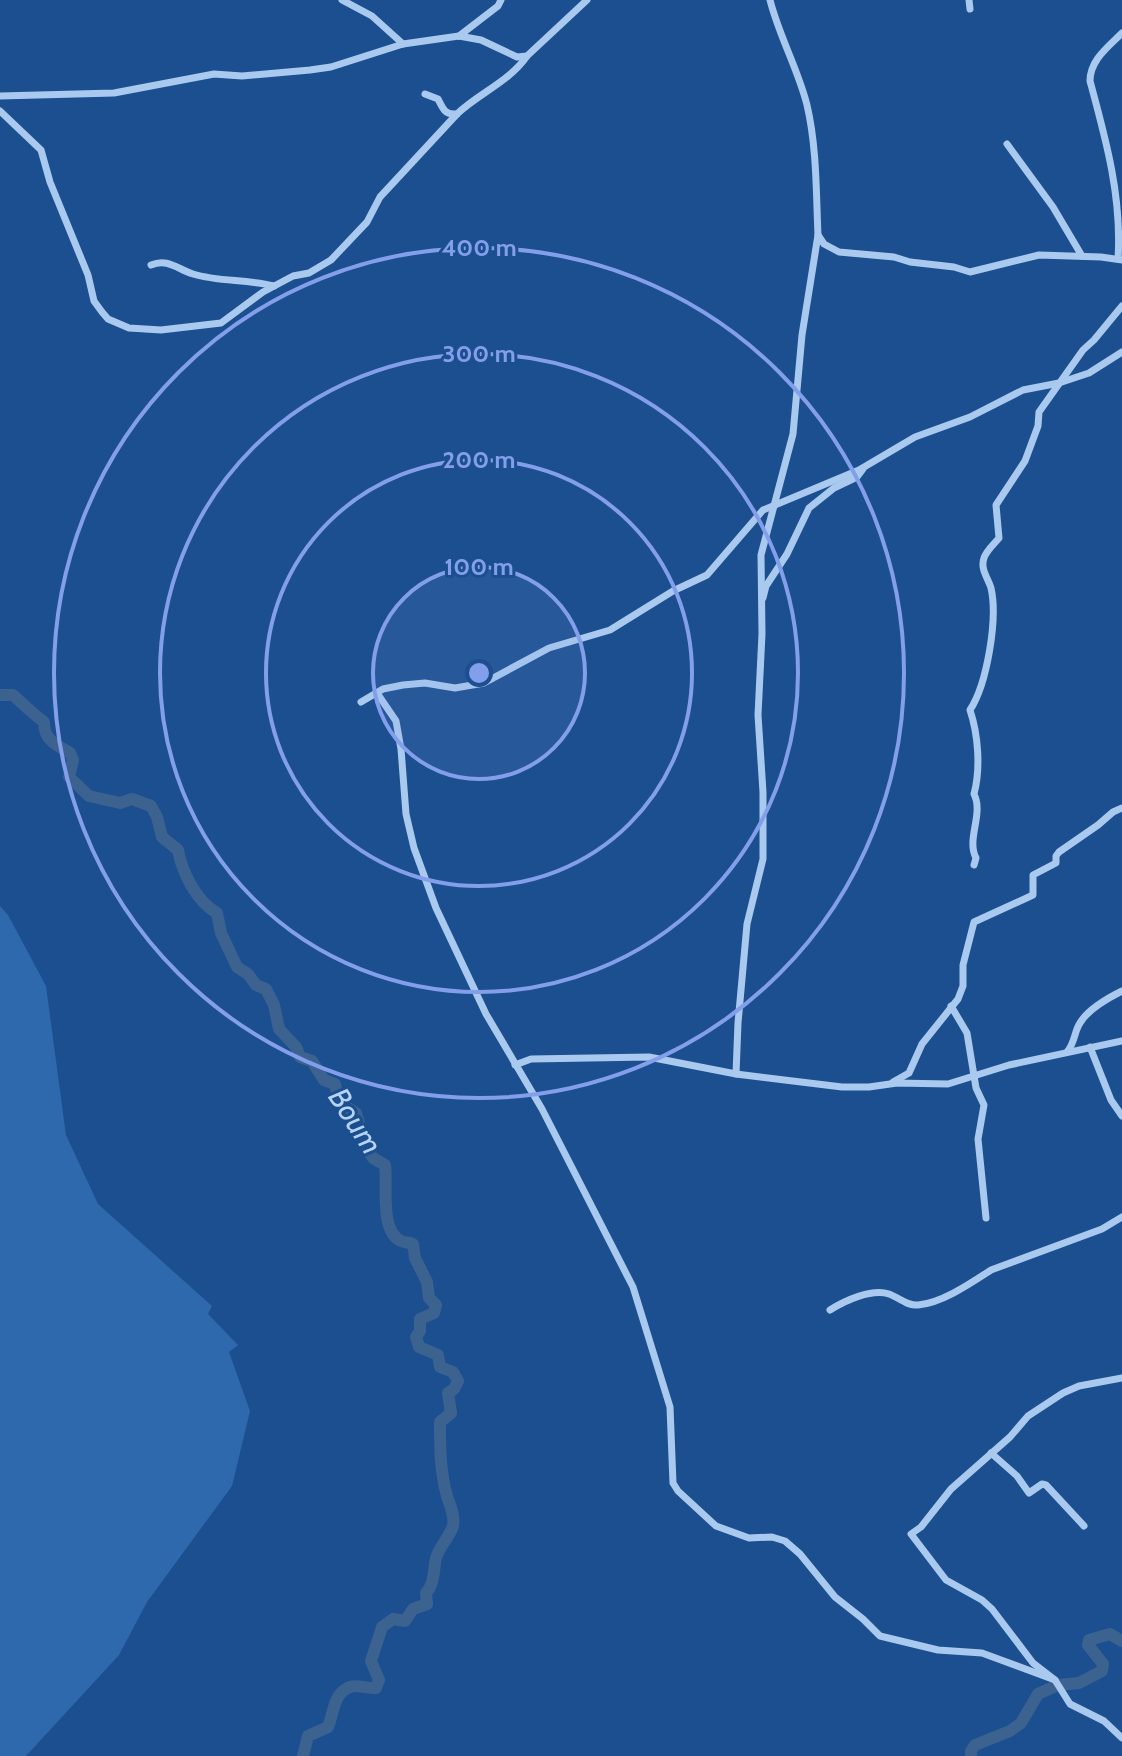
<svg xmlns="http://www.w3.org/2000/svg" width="1122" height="1756" font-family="Cabin,sans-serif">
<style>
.green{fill:#2e69ad}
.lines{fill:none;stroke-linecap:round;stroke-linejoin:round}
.river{stroke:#3c6290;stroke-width:12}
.street{stroke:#a9c9ee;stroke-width:7}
.ring{fill:none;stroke:#839eea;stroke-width:4}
.labels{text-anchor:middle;stroke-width:6;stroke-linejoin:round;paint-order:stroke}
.water-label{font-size:30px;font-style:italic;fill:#b5d3f5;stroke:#1b4f8f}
.centre{fill:#839eea;stroke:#1b4f8f;stroke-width:4}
.ring-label{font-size:24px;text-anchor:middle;font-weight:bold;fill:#839eea;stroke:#1b4f8f;stroke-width:6;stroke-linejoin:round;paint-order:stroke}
</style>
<rect width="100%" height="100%" fill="#1b4f8f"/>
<polygon class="green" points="0,906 8,915 46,986 66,1135 98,1204 212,1306 208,1314 238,1345 229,1352 250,1411 232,1486 147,1602 119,1655 26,1756 0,1756"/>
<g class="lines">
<g class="river">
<path d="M0 695H13C24 705 32 713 44 722 44 740 55 744 70 753L73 760 69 777 89 796 120 803 132 799 151 806 157 817 162 837 178 850C182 872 196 901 217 913L221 933 237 967 248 974 256 985 266 989 274 1005 279 1029 296 1047 300 1057 312 1061 324 1080 335 1084 339 1102 356 1113 367 1149 373 1158 385 1165C388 1184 379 1231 401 1241 405 1243 409 1242 413 1244L415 1258 427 1282 429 1298 436 1305 434 1313 420 1319V1331L416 1337 419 1347 438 1355 440 1367 453 1372 458 1381 454 1389 448 1393 451 1413 440 1422C440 1447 440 1472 447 1496 450 1505 455 1516 453 1526 449 1538 439 1547 436 1558 433 1571 435 1583 426 1593L427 1604 413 1609 405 1621 393 1619 382 1627 371 1661 379 1680 376 1688C368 1689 357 1684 350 1687 333 1693 334 1713 328 1727L308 1736 303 1756"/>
<polyline points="971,1756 971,1751 975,1745 1010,1731 1021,1723 1038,1694 1058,1685 1079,1683 1102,1671 1103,1664 1088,1645 1089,1640 1110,1634 1122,1641"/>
</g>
<g class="street">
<polyline points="342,0 372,16 403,44"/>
<path d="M770 0C779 36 798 69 807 105 817 148 816 192 818 235L824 244 839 252 894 257 910 262 954 267 970 272 1039 255 1101 257 1122 260"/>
<polyline points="969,0 970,9"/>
<polyline points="459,36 498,6 501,0"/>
<path d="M425 94 438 99C443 108 444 115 457 114"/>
<polyline points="0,96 114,93 214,74 242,76 310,70 331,67 403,44 459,36 481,40 517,57 527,56 587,0"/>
<path d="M0 111 41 150 50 182 88 275 94 301 102 312 108 319 129 328 161 330 221 323 263 292 293 276 309 273 331 260 367 222 380 197 457 114C479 93 509 82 527 56"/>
<polyline points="1007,144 1053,207 1082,256"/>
<path d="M1118 259C1122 197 1106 140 1090 81 1090 60 1108 47 1122 33"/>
<path d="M151 265C168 258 177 269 193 274 219 282 247 279 274 286"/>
<polyline points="763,598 766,586 787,554 809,508 834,488 857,477 863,469"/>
<polyline points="377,693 396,721 401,749 406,814 414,848 436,908 486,1014 542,1109 633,1287 670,1407 673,1483 678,1491 716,1526 749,1538 772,1537 785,1541 800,1554 835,1597 863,1619 880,1636 938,1650 982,1653 1055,1680"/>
<polyline points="361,702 383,689 403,685 425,683 455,688 484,683 549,648 610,630 673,591 707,575 763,510 859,470 915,437 970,417 1023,390 1059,383 1089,373 1122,352"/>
<path d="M974 865 976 858C966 839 984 814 974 794 981 768 978 734 970 710 987 684 998 619 991 588 988 578 980 569 984 558 986 551 994 544 999 538L996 505 1025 461 1038 426 1039 412 1083 350 1094 340 1122 306"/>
<polyline points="951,1006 967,1033 976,1088 984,1105 978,1139 986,1218"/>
<polyline points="1090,1047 1111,1100 1122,1116"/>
<path d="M1067 1052C1075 1043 1074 1032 1080 1023 1088 1009 1108 998 1122 991"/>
<polyline points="515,1065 531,1059 649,1057 736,1074 842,1087 869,1087 897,1083 948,1084 1009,1065 1122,1041"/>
<polyline points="736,1074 738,1023 747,924 763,859 763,792 758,715 762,634 761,555 793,434 802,335 818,235"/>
<polyline points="893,1082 909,1073 922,1044 958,999 963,986 963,965 974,922 1033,895 1033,875 1056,863 1056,856 1059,852 1098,825 1113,812 1122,808"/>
<path d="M830 1310C844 1301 872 1288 889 1294 900 1298 907 1306 918 1305 942 1303 971 1283 991 1270L1102 1229 1122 1217"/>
<polyline points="1122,1378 1079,1386 1063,1393 1028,1416 1010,1437 951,1489 921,1527 911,1534 946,1580 982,1600 992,1609 1033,1663 1055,1680 1070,1704 1104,1721 1122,1738"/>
<polyline points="991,1453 1017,1476 1029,1493 1042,1484 1046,1485 1084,1526"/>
</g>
</g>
<circle cx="479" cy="673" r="106" fill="#839eea" fill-opacity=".12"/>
<g class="ring">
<circle cx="479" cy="673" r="106"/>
<circle cx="479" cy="673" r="213"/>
<circle cx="479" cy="673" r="319"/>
<circle cx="479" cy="673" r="425"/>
</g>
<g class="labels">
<g class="water-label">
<text transform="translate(355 1121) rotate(57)" y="10">Boum</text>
</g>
</g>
<circle cx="479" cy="673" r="12" class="centre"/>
<g class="ring-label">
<text x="479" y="256">400 m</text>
<text x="479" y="362">300 m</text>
<text x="479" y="468">200 m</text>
<text x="479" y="575">100 m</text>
</g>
</svg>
